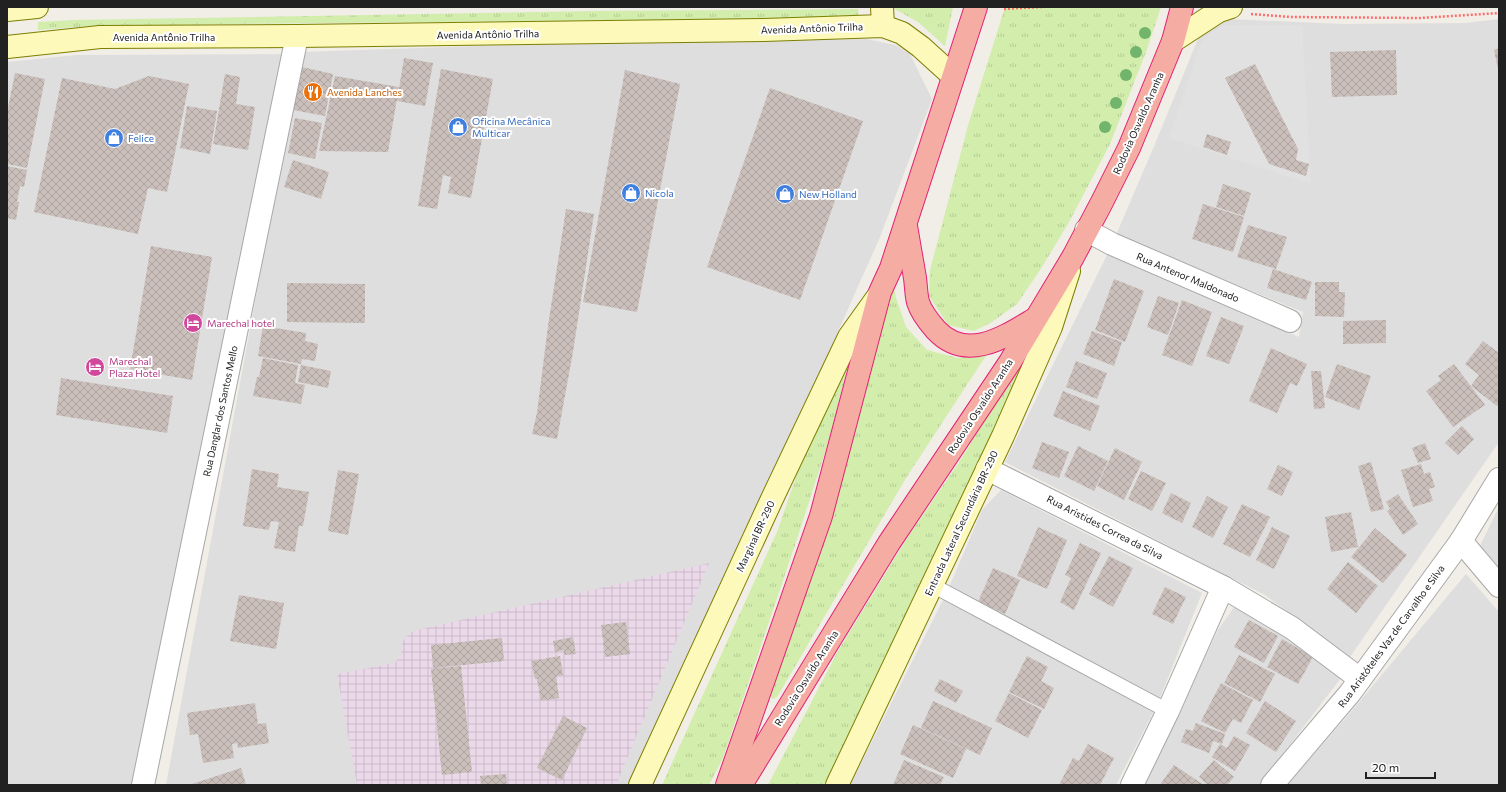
<svg xmlns="http://www.w3.org/2000/svg" width="1506" height="792" font-family="Commissioner,sans-serif">
<style>
.residential{fill:#dfdede}
.industrial{fill:url(#industrial-grid)}
.grass{fill:url(#grass-tufts)}
.parking{fill:#e1e1e1}
.building{fill:url(#building-cross-hatch)}
.lines{fill:none;stroke-linecap:round;stroke-linejoin:round}
.service-casing{stroke:#a8a8a8;stroke-width:16}
.minor-casing{stroke:#a8a8a8;stroke-width:24}
.secondary-casing{stroke:#7d7f01;stroke-width:24}
.trunk-casing{stroke:#e22176;stroke-width:24}
.path{stroke:#ff6c6b;stroke-width:2.5;stroke-dasharray:2 2;stroke-linecap:butt}
.service{stroke:#fff;stroke-width:14}
.minor{stroke:#fff;stroke-width:22}
.secondary{stroke:#fcf9bb;stroke-width:22}
.trunk{stroke:#f5aca3;stroke-width:22}
.tree{fill:#71b46c}
.labels{text-anchor:middle;stroke-width:4;stroke-linejoin:round;paint-order:stroke}
.street-label{font-size:10px;fill:#212121;stroke:#fff}
.food-label{font-size:10px;fill:#c56008;stroke:#fff;text-anchor:start}
.shop-label{font-size:10px;fill:#366cbe;stroke:#fff;text-anchor:start}
.hotel-label{font-size:10px;fill:#b23c85;stroke:#fff;text-anchor:start}
</style>
<defs>
<pattern id="industrial-grid" width="8" height="8" patternUnits="userSpaceOnUse"><rect width="8" height="8" fill="#ebd9e9"/><path d="M0 4h8M4 0v8" fill="none" stroke="#c9bac8"/></pattern>
<pattern id="grass-tufts" width="24" height="20" patternUnits="userSpaceOnUse"><rect width="24" height="20" fill="#d2edac"/><path d="M3 7l-1-3M5 7V3M7 7l1-3M15 17l-1-3M17 17v-4M19 17l1-3" fill="none" stroke="#b4cb94"/></pattern>
<pattern id="building-cross-hatch" width="8" height="8" patternUnits="userSpaceOnUse"><rect width="8" height="8" fill="#cabfba"/><path d="M0 0l8 8M0 8l8-8" fill="none" stroke="#ada4a0"/></pattern>
</defs>
<rect width="100%" height="100%" fill="#f1ede7"/>
<g class="residential">
<polygon points="1227,19 1342,24 1466,23 1499,19 1499,442 1350,657 1265,595 1005,462 1107,255 1299,337 1303,312 1116,235 1155,144 1200,34"/>
<polygon points="866,39 895,45 910,54 932,99 880,237 759,509 632,785 166,785 301,52 602,42"/>
<polygon points="286,54 134,785 7,785 7,62 77,55"/>
<polygon points="1001,490 1202,593 1157,705 1116,785 850,785 947,592 982,510"/>
<polygon points="1499,507 1499,574 1478,550"/>
<polygon points="1466,574 1499,612 1499,785 1287,785 1345,719"/>
<polygon points="1235,606 1344,674 1259,785 1142,785 1218,630"/>
</g>
<polygon class="industrial" points="709,563 616,785 357,785 337,674 395,663 401,654 402,642 407,636 413,631"/>
<g class="grass">
<polygon points="899,7 953,7 945,46 918,22 893,8"/>
<polygon points="1005,7 1161,7 1146,52 1110,144 1069,222 1042,267 1017,304 992,322 974,331 948,325 929,296 930,270 969,122"/>
<polygon points="858,9 859,18 227,24 76,27 38,30 38,22 75,20 598,11"/>
<polygon points="893,280 896,298 906,327 927,350 958,358 989,351 906,478 777,697 773,699 769,696"/>
<polygon points="850,356 831,434 795,545 723,758 709,785 662,785 777,532 810,437"/>
<polygon points="1019,365 1022,365 1023,368 1020,376 824,785 768,785 838,651 909,535 958,464"/>
</g>
<polygon class="parking" points="1223,25 1281,25 1302,26 1311,184 1169,138 1199,49 1205,37"/>
<g class="building">
<polygon points="1499,48 1499,69 1498,69 1494,50"/>
<polygon points="1396,50 1397,95 1332,97 1330,52"/>
<polygon points="404,58 433,63 425,106 397,101"/>
<polygon points="1255,64 1298,149 1296,160 1309,164 1306,176 1269,164 1225,78"/>
<polygon points="302,67 333,74 325,116 293,110"/>
<polygon points="441,69 493,79 471,198 448,193 451,177 443,175 437,209 418,206"/>
<polygon points="625,70 680,84 637,312 583,302"/>
<polygon points="15,73 45,79 27,168 7,164 7,113"/>
<polygon points="225,74 240,77 236,104 255,107 248,150 213,144"/>
<polygon points="149,76 189,84 167,192 148,188 138,234 34,212 62,78 115,89"/>
<polygon points="335,76 399,87 388,152 319,151"/>
<polygon points="770,88 863,121 800,300 707,267"/>
<polygon points="187,106 217,111 210,154 180,148"/>
<polygon points="295,118 322,123 315,159 288,153"/>
<polygon points="1207,134 1231,142 1227,155 1203,147"/>
<polygon points="293,160 329,172 321,199 284,187"/>
<polygon points="7,166 27,170 24,187 20,186 17,202 19,202 16,220 7,218"/>
<polygon points="1223,184 1251,193 1244,216 1216,207"/>
<polygon points="1203,204 1244,217 1233,252 1192,239"/>
<polygon points="566,209 594,214 573,352 557,439 532,434 537,413 548,326"/>
<polygon points="1248,225 1287,237 1276,269 1237,257"/>
<polygon points="151,246 212,257 192,380 130,369"/>
<polygon points="1273,269 1312,282 1306,300 1267,288"/>
<polygon points="1114,279 1144,291 1125,342 1095,330"/>
<polygon points="1315,282 1339,282 1339,292 1345,292 1344,317 1315,316"/>
<polygon points="287,283 365,284 365,323 287,322"/>
<polygon points="1158,296 1179,303 1168,335 1147,327"/>
<polygon points="1182,300 1212,312 1192,366 1162,355"/>
<polygon points="1221,317 1244,326 1229,364 1206,356"/>
<polygon points="1386,320 1386,343 1343,344 1343,321"/>
<polygon points="263,326 306,333 305,341 318,344 315,361 302,359 301,364 258,356"/>
<polygon points="1092,331 1122,342 1114,366 1083,354"/>
<polygon points="1483,341 1499,353 1499,404 1497,406 1471,386 1479,375 1465,364"/>
<polygon points="1271,348 1307,364 1297,386 1290,383 1277,413 1249,401"/>
<polygon points="263,358 298,365 295,383 305,385 301,404 253,396 257,377 259,377"/>
<polygon points="1076,361 1107,373 1097,399 1066,387"/>
<polygon points="1337,364 1371,376 1359,410 1325,397"/>
<polygon points="1454,364 1485,405 1453,427 1426,391 1441,380 1438,376"/>
<polygon points="301,365 331,371 328,388 298,382"/>
<polygon points="1311,371 1321,371 1325,408 1314,409"/>
<polygon points="61,378 173,396 167,433 56,415"/>
<polygon points="1063,391 1100,406 1090,431 1053,416"/>
<polygon points="1462,426 1474,439 1458,455 1445,443"/>
<polygon points="1042,442 1069,452 1059,478 1032,468"/>
<polygon points="1425,443 1431,459 1418,463 1412,448"/>
<polygon points="1078,446 1108,461 1094,491 1064,476"/>
<polygon points="1115,448 1142,462 1124,500 1097,486"/>
<polygon points="1371,462 1384,509 1371,512 1358,466"/>
<polygon points="1421,464 1424,474 1430,472 1435,487 1429,489 1433,501 1413,507 1401,470"/>
<polygon points="1278,465 1293,472 1282,496 1267,489"/>
<polygon points="252,469 279,474 277,487 309,492 303,526 299,526 295,552 274,548 279,522 271,521 269,530 243,526"/>
<polygon points="338,470 359,474 348,535 328,531"/>
<polygon points="1141,471 1166,483 1152,511 1128,499"/>
<polygon points="1171,493 1191,503 1182,523 1162,513"/>
<polygon points="1398,494 1418,524 1403,535 1387,511 1390,509 1386,502"/>
<polygon points="1207,496 1228,507 1213,538 1192,527"/>
<polygon points="1242,504 1270,517 1250,557 1223,544"/>
<polygon points="1351,512 1358,547 1331,552 1325,517"/>
<polygon points="1038,527 1067,540 1047,589 1017,576"/>
<polygon points="1272,527 1290,536 1274,569 1256,560"/>
<polygon points="1375,528 1407,555 1383,583 1351,557"/>
<polygon points="1080,543 1101,553 1074,610 1060,602 1071,578 1065,575"/>
<polygon points="1109,556 1133,568 1113,607 1089,594"/>
<polygon points="1348,562 1378,586 1356,613 1327,589"/>
<polygon points="993,568 1020,580 1005,614 978,602"/>
<polygon points="1165,587 1186,597 1173,624 1152,614"/>
<polygon points="239,595 284,603 276,649 230,641"/>
<polygon points="1249,620 1278,636 1264,663 1234,647"/>
<polygon points="626,622 630,654 605,657 601,625"/>
<polygon points="573,637 576,654 564,655 564,650 555,652 553,641"/>
<polygon points="502,638 504,661 433,668 431,645"/>
<polygon points="1282,639 1313,657 1298,684 1267,667"/>
<polygon points="1239,655 1275,674 1260,702 1224,683"/>
<polygon points="560,656 563,675 556,676 559,698 541,701 537,679 535,679 531,661"/>
<polygon points="1027,656 1048,667 1041,681 1054,688 1044,709 1009,692"/>
<polygon points="461,666 472,772 442,775 431,669"/>
<polygon points="940,679 963,691 956,703 934,691"/>
<polygon points="1221,683 1253,700 1241,723 1233,719 1225,733 1201,721"/>
<polygon points="1009,693 1042,710 1028,738 995,721"/>
<polygon points="933,701 992,728 980,755 921,728"/>
<polygon points="1265,701 1296,721 1276,752 1246,733"/>
<polygon points="255,703 258,724 266,723 269,743 238,748 237,743 232,744 234,758 203,763 198,734 190,735 187,713"/>
<polygon points="563,716 587,728 562,780 537,768"/>
<polygon points="1196,723 1225,734 1222,744 1213,741 1209,753 1181,742 1186,729 1193,731"/>
<polygon points="913,725 966,749 953,778 900,754"/>
<polygon points="1234,736 1250,745 1235,771 1212,757 1220,744 1227,748"/>
<polygon points="1088,744 1114,758 1100,785 1059,785 1073,758 1079,761"/>
<polygon points="904,760 944,777 940,785 893,785"/>
<polygon points="1214,760 1234,777 1227,785 1208,785 1199,777"/>
<polygon points="1174,765 1204,785 1160,785"/>
<polygon points="241,768 246,785 189,785"/>
<polygon points="506,774 507,785 481,785 480,776"/>
</g>
<g class="lines">
<g class="service-casing">
<polyline id="service" points="932,585 1168,711"/>
</g>
<g class="minor-casing">
<g id="minor">
<polyline points="1086,230 1112,244 1290,321"/>
<polyline points="987,469 1223,587 1292,628 1360,679"/>
<polyline points="1461,541 1499,586"/>
<polyline points="143,785 297,36"/>
<polyline points="1132,785 1168,711 1223,587"/>
<polyline points="1272,785 1350,693 1461,541 1499,479"/>
</g>
</g>
<g class="secondary-casing">
<g id="secondary">
<polyline points="882,7 883,26"/>
<polyline points="7,10 37,7"/>
<polyline points="1173,41 1219,11 1231,7"/>
<polyline points="7,47 100,37 297,36 764,30 883,26 902,33 921,47 953,76"/>
<polyline points="640,785 771,501 849,337 879,295"/>
<polyline points="837,785 1003,436 1051,327 1069,271"/>
</g>
</g>
<g class="trunk-casing">
<g id="trunk">
<path d="M906 226C909 243 912 260 915 278 916 285 916 294 918 302 921 312 929 322 936 330 966 362 1003 338 1033 320"/>
<polyline points="727,785 821,516 880,292 891,268 976,7"/>
<polyline points="741,785 889,543 1010,362 1073,257 1102,202 1129,148 1173,41 1182,7"/>
</g>
</g>
<g class="path">
<polyline points="1004,9 1042,7"/>
<polyline points="1251,14 1291,17 1420,18 1499,13"/>
</g>
<use href="#service" class="service"/>
<use href="#minor" class="minor"/>
<use href="#secondary" class="secondary"/>
<use href="#trunk" class="trunk"/>
</g>
<g class="tree">
<circle cx="1145" cy="33" r="6"/>
<circle cx="1136" cy="52" r="6"/>
<circle cx="1126" cy="75" r="6"/>
<circle cx="1116" cy="103" r="6"/>
<circle cx="1105" cy="127" r="6"/>
</g>
<defs>
<g id="restaurant-disc" transform="scale(1)"><circle r="9.5" fill="#e8710a" stroke="#fff"/><path d="M-5-6h1v4h1v-4h1v4h1v-4h1v5L-1.5 .5V6h-2V.5L-5-1ZM5-6V6H3V1.5H1.5Q1.5-4 5-6Z" fill="#fff"/></g>
<g id="shop-disc" transform="scale(1)"><circle r="9.5" fill="#3f7fe0" stroke="#fff"/><path d="M-5-2.5h2.3a2.7 3.5 0 0 1 5.4 0H5L5.5 6h-11ZM-1.5-2.5h3a1.5 2.3 0 0 0-3 0Z" fill="#fff"/></g>
<g id="hotel-disc" transform="scale(1)"><circle r="9.5" fill="#d1479c" stroke="#fff"/><path d="M-6-4.5h1.5V1H6V5H4.5V3h-9V5H-6ZM-4 0a1.8 1.8 0 1 1 3.6 0ZM.5 0V-2.5h3Q6-2.5 6 0Z" fill="#fff"/></g>
</defs>
<g fill-rule="evenodd">
<use href="#restaurant-disc" x="313" y="92"/>
<use href="#shop-disc" x="458" y="127"/>
<use href="#shop-disc" x="114" y="138"/>
<use href="#shop-disc" x="631" y="193"/>
<use href="#shop-disc" x="785" y="194"/>
<use href="#hotel-disc" x="193" y="323"/>
<use href="#hotel-disc" x="95" y="367"/>
</g>
<g class="labels">
<g class="street-label">
<text transform="translate(812 28) rotate(-2)" y="4">Avenida Antônio Trilha</text>
<text transform="translate(488 34) rotate(-1)" y="4">Avenida Antônio Trilha</text>
<text x="164" y="41">Avenida Antônio Trilha</text>
<text transform="translate(1138 123) rotate(-66)" y="4">Rodovia Osvaldo Aranha</text>
<text transform="translate(1188 277) rotate(23)" y="4">Rua Antenor Maldonado</text>
<text transform="translate(980 406) rotate(-57)" y="4">Rodovia Osvaldo Aranha</text>
<text transform="translate(220 411) rotate(-78)" y="4">Rua Danglar dos Santos Mello</text>
<text transform="translate(961 523) rotate(-65)" y="4">Entrada Lateral Secundária BR-290</text>
<text transform="translate(1105 527) rotate(27)" y="4">Rua Aristides Correa da Silva</text>
<text transform="translate(755 536) rotate(-65)" y="4">Marginal BR-290</text>
<text transform="translate(1391 636) rotate(-54)" y="4">Rua Aristóteles Vaz de Carvalho e Silva</text>
<text transform="translate(806 678) rotate(-58)" y="4">Rodovia Osvaldo Aranha</text>
</g>
<g class="food-label">
<text x="327" y="96">Avenida Lanches</text>
</g>
<g class="shop-label">
<text x="472" y="125">Oficina Mecânica<tspan x="472" dy="12">Multicar</tspan></text>
<text x="128" y="142">Felice</text>
<text x="645" y="197">Nicola</text>
<text x="799" y="198">New Holland</text>
</g>
<g class="hotel-label">
<text x="207" y="327">Marechal hotel</text>
<text x="109" y="365">Marechal<tspan x="109" dy="12">Plaza Hotel</tspan></text>
</g>
</g>
<rect width="1506" height="792" fill="none" stroke="#212121" stroke-width="16"/>
<path d="M1366 772v6h69v-6" fill="none" stroke="#212121" stroke-width="2"/>
<text x="1372" y="772" font-size="12" fill="#212121" stroke="#ffffff" stroke-width="3" paint-order="stroke">20 m</text>
</svg>
